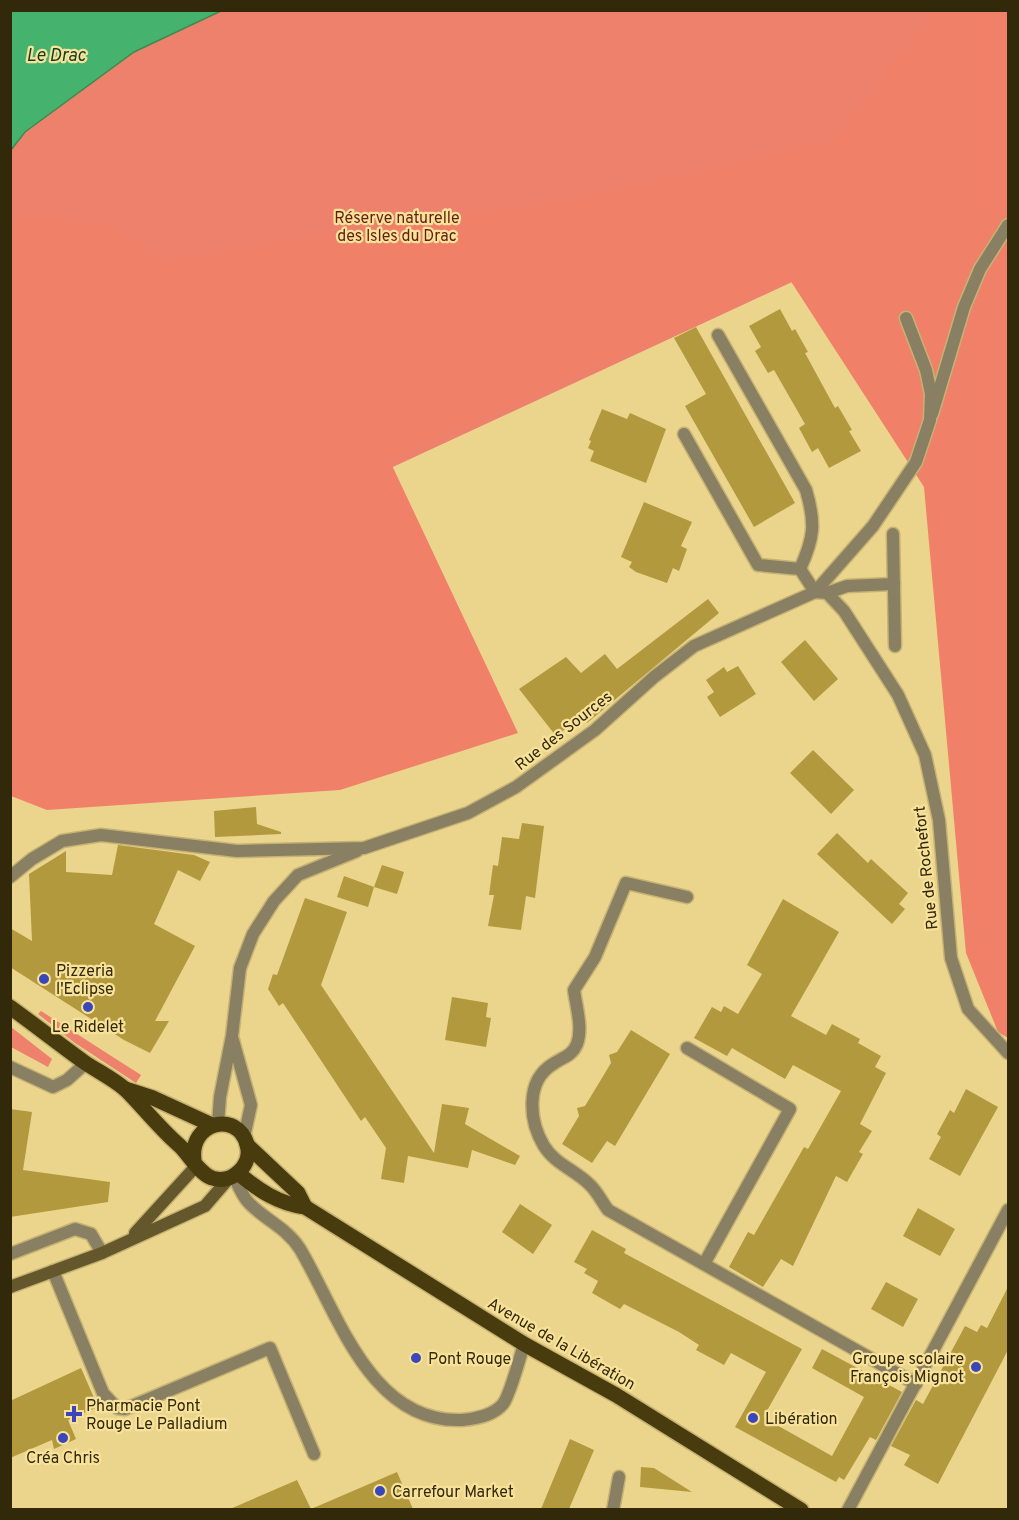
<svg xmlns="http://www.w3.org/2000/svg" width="1019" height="1520" font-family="Overpass,sans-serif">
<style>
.green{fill:#ed816b}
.forest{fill:#f08068}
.water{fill:#45b36e;stroke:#3f8a50;stroke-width:1.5}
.building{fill:#b3993d}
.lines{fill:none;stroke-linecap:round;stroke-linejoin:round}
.service-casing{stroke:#c6b373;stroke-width:15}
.minor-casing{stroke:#c6b373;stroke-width:15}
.secondary-casing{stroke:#c6b373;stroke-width:15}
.primary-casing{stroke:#c6b373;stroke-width:18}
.service{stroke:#898064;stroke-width:12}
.minor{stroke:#898064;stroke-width:12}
.secondary{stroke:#64572b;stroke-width:12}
.primary{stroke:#483b0d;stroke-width:15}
.poi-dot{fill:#3b46ba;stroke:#f8e29a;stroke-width:2}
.labels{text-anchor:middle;stroke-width:4.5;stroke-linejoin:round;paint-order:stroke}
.park-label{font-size:16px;fill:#641e11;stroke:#f8e29a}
.street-label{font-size:16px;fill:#32290b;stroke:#f8e29a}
.poi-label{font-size:16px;fill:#32290b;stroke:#f8e29a;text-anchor:start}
.water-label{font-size:18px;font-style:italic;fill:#103d22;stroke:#f8e29a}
</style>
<rect width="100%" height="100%" fill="#ebd58d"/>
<g class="green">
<polygon points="15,11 1008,11 820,269 367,479 11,264 10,12"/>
<polygon points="41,1011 141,1075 136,1083 75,1043 38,1014"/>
<polygon points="11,1027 52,1059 48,1067 11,1047"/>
</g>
<polygon class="forest" points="934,11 1008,11 1008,1038 998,1032 966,953 924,487 790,280 389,459 518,733 340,790 47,810 11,796 11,216 55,218 120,229 161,260 580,197 832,140"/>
<polygon class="water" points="11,10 221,10 221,11 134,52 25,132 11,150"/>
<g class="building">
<polygon points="780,309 792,331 795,329 808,352 805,353 835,408 838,406 852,430 849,431 861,451 829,468 818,448 812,452 799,428 805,424 774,370 768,373 755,351 761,347 749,326"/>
<polygon points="696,327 795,503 754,527 685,406 706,394 674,338"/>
<polygon points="602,409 627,419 630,413 666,429 646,483 590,461 594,451 588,448 591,441 589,440"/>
<polygon points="644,502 692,522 681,546 687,549 679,571 673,568 667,583 636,572 629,567 632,562 621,557"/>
<polygon points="708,599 719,613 587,723 582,716 556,736 519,689 566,657 581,673 605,654 617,669"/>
<polygon points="805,640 838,679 814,701 781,662"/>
<polygon points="738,666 756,694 720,717 707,697 714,692 706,680 724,667 727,672"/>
<polygon points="813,750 854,790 831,814 790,773"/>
<polygon points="256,807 257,824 281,832 281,834 215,837 214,811"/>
<polygon points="522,823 544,826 535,898 526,896 521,930 488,926 494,895 489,895 493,865 498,866 502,837 519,839"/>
<polygon points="837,833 868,863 871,859 908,893 899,904 905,909 892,924 817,854"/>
<polygon points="118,845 194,855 210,862 200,881 178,870 154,924 195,946 155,1021 169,1021 150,1053 124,1040 10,967 10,928 32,941 29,874 66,851 66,872 112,875"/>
<polygon points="382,865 404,872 397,894 374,887"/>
<polygon points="344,876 374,887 368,907 337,897"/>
<polygon points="305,898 347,912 321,985 434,1153 442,1104 469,1108 465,1124 520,1156 515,1165 472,1150 468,1168 408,1156 404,1183 381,1179 386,1148 365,1117 361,1121 283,1003 279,1006 268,989 273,974 277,975"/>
<polygon points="783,899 839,932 791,1016 826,1035 832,1024 860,1039 858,1043 881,1056 875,1067 886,1073 860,1124 872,1131 859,1152 863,1154 847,1182 836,1176 793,1266 781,1259 763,1287 729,1267 748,1232 754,1235 804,1147 808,1149 841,1091 793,1065 785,1079 732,1048 727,1056 694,1038 712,1007 721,1012 724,1006 738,1014 762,974 747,965"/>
<polygon points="452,997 488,1003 486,1017 491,1018 486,1047 445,1040"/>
<polygon points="631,1030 670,1054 615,1146 607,1141 592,1163 562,1144 579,1116 577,1108 585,1106 611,1063 609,1055 617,1052"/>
<polygon points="966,1089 998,1107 960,1176 929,1159 941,1137 937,1134 950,1110 954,1113"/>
<polygon points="10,1109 32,1112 23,1170 110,1182 108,1202 10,1217"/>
<polygon points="520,1204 552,1225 533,1254 502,1232"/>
<polygon points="918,1208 955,1229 940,1256 903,1236"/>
<polygon points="592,1230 626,1249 624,1253 802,1349 764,1416 766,1419 832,1456 864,1397 812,1368 822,1349 902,1392 876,1440 870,1437 844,1480 839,1477 836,1482 735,1427 766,1372 731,1353 724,1365 696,1350 699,1345 679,1332 624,1304 620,1309 592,1293 598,1281 584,1273 587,1269 574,1262"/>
<polygon points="886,1282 918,1299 903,1327 871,1309"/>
<polygon points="1008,1287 1008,1350 938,1484 904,1465 910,1455 891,1446 916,1400 923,1404 965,1326 977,1332 981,1325 987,1328"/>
<polygon points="81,1368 98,1407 68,1420 76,1439 54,1449 52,1440 10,1458 10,1401"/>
<polygon points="570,1439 594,1450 569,1509 541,1509"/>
<polygon points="641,1467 654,1468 692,1492 640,1487"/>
<polygon points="397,1472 413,1509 311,1509"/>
<polygon points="297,1480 311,1509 230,1509"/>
</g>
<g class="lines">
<g class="service-casing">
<g id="service">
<path d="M718 335 806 490C816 524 814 538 800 569"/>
<polyline points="932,414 964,307 980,269 1008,225"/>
<polyline points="684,434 758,565 800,569 815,592"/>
<polyline points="893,534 895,646"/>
<polyline points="827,593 847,586 894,584"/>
<path d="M234 1176C238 1185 242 1196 249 1203 265 1220 287 1228 300 1249 338 1313 370 1424 462 1420 475 1419 494 1415 503 1404 510 1395 520 1357 524 1344"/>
<polyline points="10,1254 75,1229 91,1234 102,1253"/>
<polyline points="53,1271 103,1393 117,1408 125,1409 270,1348 314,1454"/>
</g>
</g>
<g class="minor-casing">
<g id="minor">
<polyline points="815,592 827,593 844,611 898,695 925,755 939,820 951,958 968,1009 1008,1053"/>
<polyline points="10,877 32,859 62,841 101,835 237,851 364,848 468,813 516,787 595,730 654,677 694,646 815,592 873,526 916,462 930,420 931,394 926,370 906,318"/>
<path d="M687 897 626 883 595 957 574 990C576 1006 583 1028 577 1044 572 1056 563 1057 553 1064 525 1081 529 1121 544 1146 555 1164 575 1170 589 1184 597 1191 602 1202 608 1210L916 1384"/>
<polyline points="233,1040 251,1105 244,1137"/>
<polyline points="687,1048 790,1109 704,1264"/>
<polyline points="10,1067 53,1087 67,1080 86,1063"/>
<polyline points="218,1124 220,1097 232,1036 240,968 253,934 274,901 298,875 357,851"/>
<polyline points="613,1510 619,1477"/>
<polyline points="848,1510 1008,1210"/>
</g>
</g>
<g class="secondary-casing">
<g id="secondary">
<polyline points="135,1233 197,1165"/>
<polyline points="10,1287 102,1253 205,1206 230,1177"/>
</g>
</g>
<g class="primary-casing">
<g id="primary">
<path d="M10 1007C35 1025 59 1044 84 1062 97 1071 114 1079 126 1090 144 1108 160 1129 180 1146 190 1156 199 1173 212 1178 233 1185 253 1164 247 1144 237 1110 189 1122 194 1160"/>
<polyline points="125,1089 153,1098 212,1125"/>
<polyline points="247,1145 298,1193 305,1207"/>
<path d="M238 1173C258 1190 279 1204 305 1207L524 1344 616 1395 801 1510"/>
</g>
</g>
<use href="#service" class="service"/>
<use href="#minor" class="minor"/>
<use href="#secondary" class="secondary"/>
<use href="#primary" class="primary"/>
</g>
<g class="poi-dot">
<circle cx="44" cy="979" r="6"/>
<circle cx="88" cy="1007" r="6"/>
<circle cx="416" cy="1358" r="6"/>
<circle cx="976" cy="1367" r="6"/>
<path d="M71 1405h6v6h6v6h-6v6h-6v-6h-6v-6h6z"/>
<circle cx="753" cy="1418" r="6"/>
<circle cx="63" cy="1438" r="6"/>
<circle cx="380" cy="1491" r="6"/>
</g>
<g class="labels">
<g class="park-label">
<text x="397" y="223">Réserve naturelle<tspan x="397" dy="18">des Isles du Drac</tspan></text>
</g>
<g class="street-label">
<text transform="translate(563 730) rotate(-38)" y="6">Rue des Sources</text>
<text transform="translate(925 868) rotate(-96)" y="6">Rue de Rochefort</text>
<text transform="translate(562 1343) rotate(30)" y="6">Avenue de la Libération</text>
</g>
<g class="poi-label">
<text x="56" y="976">Pizzeria<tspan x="56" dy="18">l'Eclipse</tspan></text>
<text x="88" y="1032" text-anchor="middle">Le Ridelet</text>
<text x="428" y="1364">Pont Rouge</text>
<text x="964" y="1364" text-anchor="end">Groupe scolaire<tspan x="964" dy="18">François Mignot</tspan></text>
<text x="86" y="1411">Pharmacie Pont<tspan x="86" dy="18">Rouge Le Palladium</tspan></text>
<text x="765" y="1424">Libération</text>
<text x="63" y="1463" text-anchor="middle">Créa Chris</text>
<text x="392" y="1497">Carrefour Market</text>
</g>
<g class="water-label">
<text x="56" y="61">Le Drac</text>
</g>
</g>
<rect width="1019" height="1520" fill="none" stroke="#32290b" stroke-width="24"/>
</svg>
